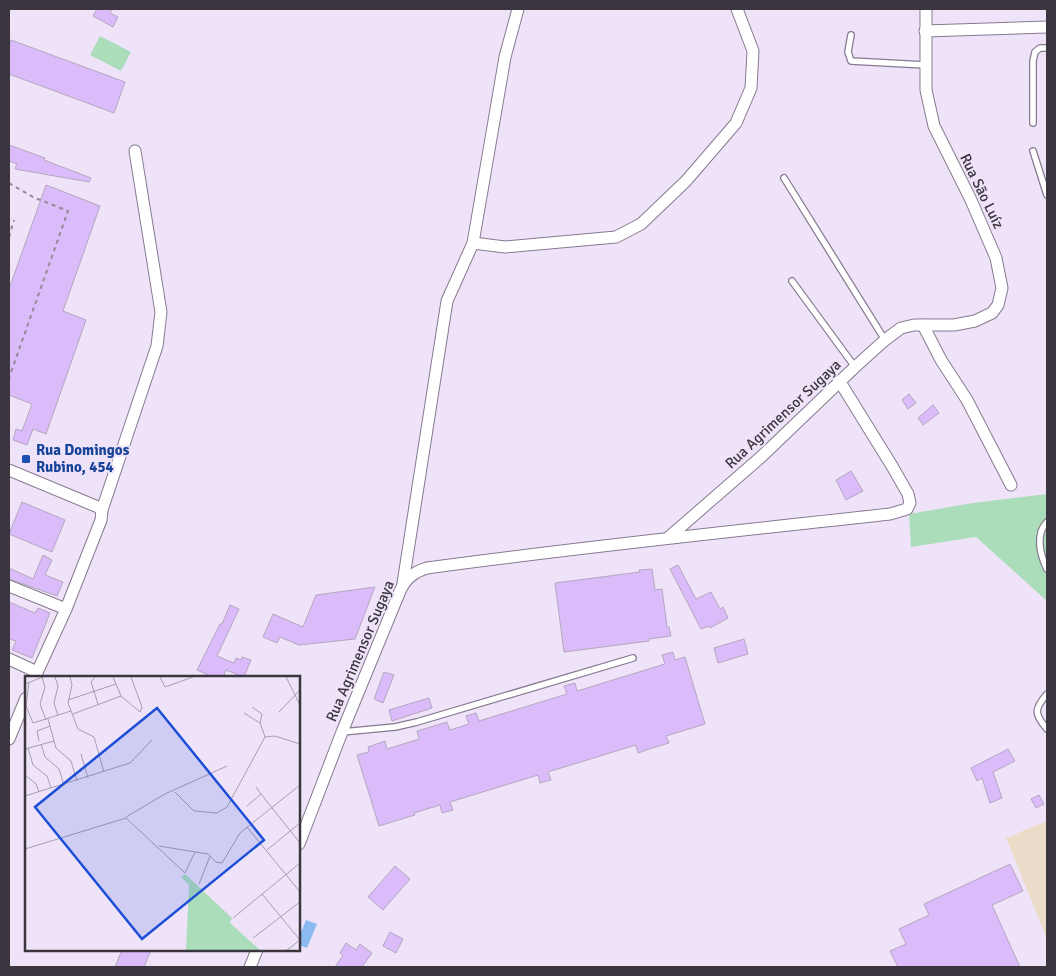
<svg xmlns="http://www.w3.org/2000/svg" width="1056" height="976" font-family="Signika,sans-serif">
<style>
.industrial{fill:#ebdcc9}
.green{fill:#acddbb}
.water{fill:#8abaf0}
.building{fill:#dcbbfa;stroke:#b3a8be}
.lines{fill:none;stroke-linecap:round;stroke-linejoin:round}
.lane-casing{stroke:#857a8f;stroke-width:8}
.street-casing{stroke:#857a8f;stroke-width:13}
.path{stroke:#938a9a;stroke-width:2;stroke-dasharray:4 4;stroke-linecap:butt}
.lane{stroke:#fff;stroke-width:5.5}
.street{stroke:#fff;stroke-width:11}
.transit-dot{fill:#1a4fb4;stroke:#efe3fa;stroke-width:2}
.labels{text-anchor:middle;stroke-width:4;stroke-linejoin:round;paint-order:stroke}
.street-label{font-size:15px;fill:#3a353e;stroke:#efe3fa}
.transit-label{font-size:15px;font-weight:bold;fill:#164399;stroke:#efe3fa;text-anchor:start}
.inset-road{fill:none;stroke:#a79daf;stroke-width:1}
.view{fill:#1d4ed8;fill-opacity:0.15;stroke:#1d4ed8;stroke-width:2.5}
.inset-edge{fill:none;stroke:#3a353e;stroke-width:2.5}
</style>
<rect width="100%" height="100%" fill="#efe3fa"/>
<polygon class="industrial" points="1047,821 1047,939 1006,838"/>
<g class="green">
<polygon points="100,36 131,52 121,71 90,55"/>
<polygon points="1047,494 1047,601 976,537 911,547 909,514 973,503"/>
</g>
<polygon class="water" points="306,920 317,924 307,948 299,945 299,937"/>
<g class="building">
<polygon points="97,9 112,9 110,13 118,17 113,27 93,16"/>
<polygon points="11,40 125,82 114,113 9,74 9,46"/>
<polygon points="9,145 45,158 44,160 91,178 89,182 15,169 17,164 9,161"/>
<polygon points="46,185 100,206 63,311 86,320 46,434 33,429 27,445 13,440 16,429 22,431 32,404 9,395 9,289"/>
<polygon points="909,394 916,403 908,409 902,400"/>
<polygon points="933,405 939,413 923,425 918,418"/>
<polygon points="851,471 863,491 846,500 836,480"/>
<polygon points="22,502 65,520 52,552 9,534"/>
<polygon points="43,555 52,560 45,575 63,582 57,596 9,579 9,568 33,579"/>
<polygon points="678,565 696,599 711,592 720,609 723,607 728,618 710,628 709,626 701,629 670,569"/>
<polygon points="652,569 655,590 662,589 667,627 669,627 671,636 649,639 649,641 564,652 555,583 640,572 639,570"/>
<polygon points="375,587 355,639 299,645 280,637 277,643 263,637 273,614 303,627 316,595"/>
<polygon points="9,602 35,613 38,608 50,613 32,658 12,650 16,641 9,639"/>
<polygon points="230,605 239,609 217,656 234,663 236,658 241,660 242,657 251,660 244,677 226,670 223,677 213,677 197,670 220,624 222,624"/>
<polygon points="744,639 748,654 718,663 714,648"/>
<polygon points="673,652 675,660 685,657 705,724 666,736 669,743 649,749 638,753 636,745 548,772 551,780 540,783 538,775 450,802 453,810 442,813 440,805 414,813 415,815 379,826 357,755 369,752 368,747 385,741 387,749 419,739 417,731 447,722 450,730 469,724 466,716 476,713 479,721 567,694 564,686 575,683 577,691 665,664 662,655"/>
<polygon points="384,672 394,675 383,703 374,699"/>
<polygon points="429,698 432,708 392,721 389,710"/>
<polygon points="1008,749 1015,761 993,772 1002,798 990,803 982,778 977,781 971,768"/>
<polygon points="1039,795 1044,804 1036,808 1031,799"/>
<polygon points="1010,864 1023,891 992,905 1020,967 898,967 890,951 906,944 899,929 929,915 924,904"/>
<polygon points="395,866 410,879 383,910 368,897"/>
<polygon points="390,932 403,939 396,953 383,946"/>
<polygon points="346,943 356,950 360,944 372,953 362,967 335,967 343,955 340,953"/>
<polygon points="122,950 151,950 144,967 115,967"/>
</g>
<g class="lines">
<g class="lane-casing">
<g id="lane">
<polyline points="851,35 848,52 851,61 925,65"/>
<polyline points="1033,123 1033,61 1035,52 1040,48 1047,48"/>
<polyline points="1033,151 1047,195"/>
<polyline points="784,178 885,340"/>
<polyline points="792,281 855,367"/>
<path d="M1047 522C1035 534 1040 555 1047 569"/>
<path d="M1047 694C1034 709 1034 714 1047 729"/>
<polyline points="342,732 395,727 417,722 633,658"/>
</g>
</g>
<g class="street-casing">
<g id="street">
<polyline points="925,31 1047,27"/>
<polyline points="473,243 505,247 616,237 641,224 686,181 736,123 751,88 753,51 737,9"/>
<polyline points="923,325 941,360 967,400 1011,485"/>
<polyline points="9,470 98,507 102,510"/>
<polyline points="669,537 761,457 855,367 885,340 901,328 914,325 954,325 975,321 992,313 998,305 1002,288 996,258 971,200 934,126 926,90 926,9"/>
<polyline points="403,583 447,301 473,243 505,57 518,9"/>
<polyline points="9,586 66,609"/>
<polyline points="9,659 37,672"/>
<polyline points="35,677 66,609 101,520 102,510 157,346 161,312 135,151"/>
<polyline points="9,739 26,698"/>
<path d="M299 844 342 732 400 591C406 578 414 572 427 568 581 547 736 531 890 514L907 509 910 503 908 494 892 466 840 382"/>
<polyline points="250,967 257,950"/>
</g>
</g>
<g class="path">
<polyline points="9,183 33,197 68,211 9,378"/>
<polyline points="9,237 14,220"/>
</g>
<use href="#lane" class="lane"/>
<use href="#street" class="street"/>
</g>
<rect class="transit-dot" x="21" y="454" width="10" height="10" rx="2.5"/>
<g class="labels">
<g class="street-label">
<text transform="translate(982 191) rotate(64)" y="5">Rua São Luíz</text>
<text transform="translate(783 414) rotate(-43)" y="5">Rua Agrimensor Sugaya</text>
<text transform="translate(360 651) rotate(-67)" y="5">Rua Agrimensor Sugaya</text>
</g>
<g class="transit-label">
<text x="36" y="455">Rua Domingos<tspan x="36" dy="17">Rubino, 454</tspan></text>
</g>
</g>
<g transform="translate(25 676)">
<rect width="275" height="275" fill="#efe3fa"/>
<path d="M160 198 207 242 205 247 235 274H161L164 209 156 201Z" fill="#acddbb"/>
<path class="inset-road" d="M17 1 20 11 15 28 21 44M30 1 33 10 29 27 33 40M45 1 47 9 43 27 53 53 69 61 79 96M70 1 66 6 73 28M88 1 96 20 115 36 117 31 106 1M135 1 140 11 168 1M261 1 275 29M4 6 1 30 8 47 46 35M0 8 18 1M43 24 91 8M227 31 237 38 235 47M254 36 275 14M48 38 96 20M23 43 31 72 46 85 52 105M240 61 250 60 275 68M14 65 12 55 25 50M16 68 20 81 34 93 39 109M3 72 8 89 22 100 26 112M0 73 29 65M56 78 63 102M0 99 11 108 14 116M150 116 169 135 192 137 202 131 240 61 235 47 219 37M236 118 275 167M0 120 105 87 127 64M222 130 236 118 231 111M101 141 140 118 202 90M222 151 275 216M134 170 183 178 191 186 197 187 215 157 275 109M0 173 101 142 160 197 170 176M242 174 275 147M174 208 185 180M237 218 275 264M208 242 275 187M228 262 275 226M262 274 275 264"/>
<path class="view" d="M132 32 239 164 117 263 10 131Z"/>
<rect width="275" height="275" class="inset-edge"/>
</g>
<rect width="1056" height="976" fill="none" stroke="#3a353e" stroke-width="20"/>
</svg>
